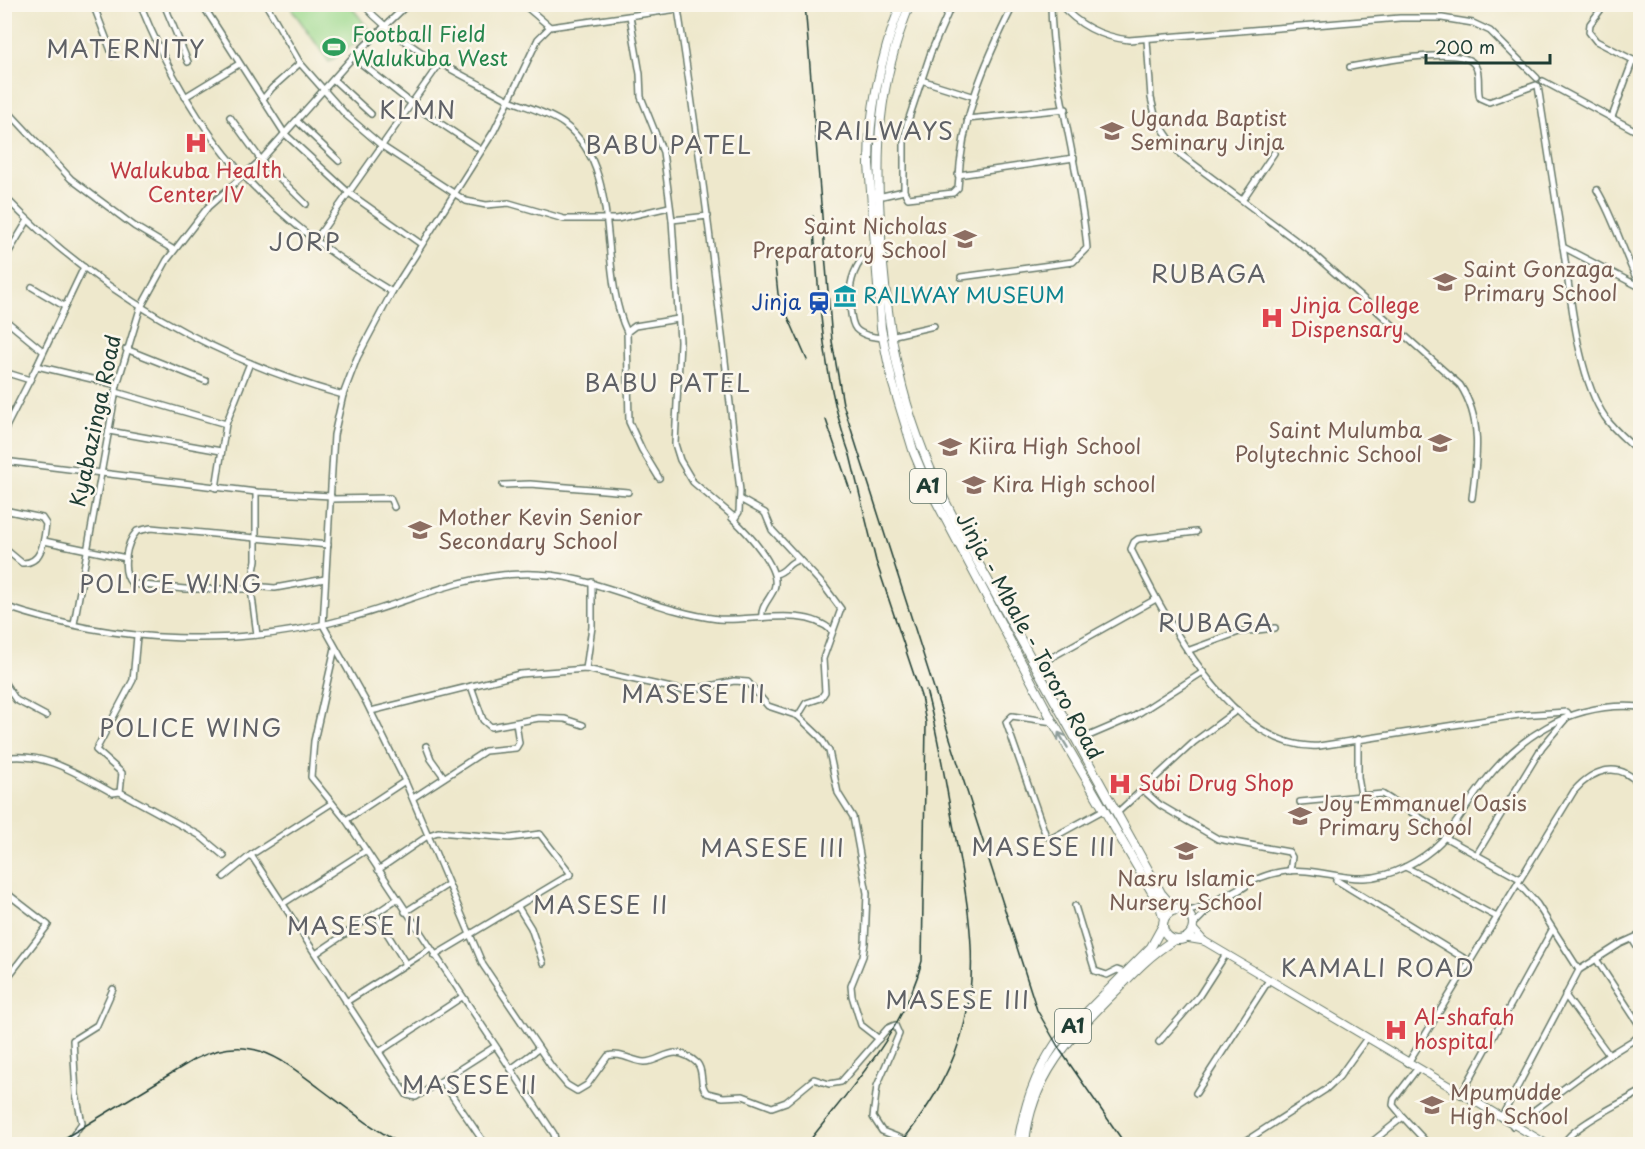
<svg xmlns="http://www.w3.org/2000/svg" width="1645" height="1149" font-family="'Playpen Sans',sans-serif">
<style>
.green{fill:#9cd98d;stroke:#5e8b60;stroke-width:1.5}
.lines{fill:none;stroke-linecap:round;stroke-linejoin:round}
.minor-casing{stroke:#677969;stroke-width:8}
.major-casing{stroke:#677969;stroke-width:9}
.highway-casing{stroke:#677969;stroke-width:10}
.minor{stroke:#fff;stroke-width:5}
.major{stroke:#fff;stroke-width:7}
.highway{stroke:#fff;stroke-width:8}
.rail{stroke:#1f3d34;stroke-width:1.5}
.oneway{stroke:#8f9e9a}
.labels{text-anchor:middle;stroke-width:5;stroke-linejoin:round;paint-order:stroke}
.shield{fill:#fbf7ec;stroke:#61756b;stroke-width:1.5}
.shield-label{font-size:20px;font-weight:bold;fill:#1f3d34}
.leisure-label{font-size:21px;fill:#27864d;stroke:#fbf7ec;text-anchor:start}
.education-label{font-size:21px;fill:#785e54;stroke:#fbf7ec;text-anchor:start}
.health-label{font-size:21px;fill:#be3a42;stroke:#fbf7ec;text-anchor:start}
.culture-label{font-size:21px;fill:#0d838f;stroke:#fbf7ec;text-anchor:start}
.transit-label{font-size:21px;fill:#164399;stroke:#fbf7ec;text-anchor:end}
.street-label{font-size:21px;fill:#1f3d34;stroke:#fbf7ec}
.quarter-label{font-size:24px;letter-spacing:1.5px;fill:#5f6166;stroke:#fbf7ec}
</style>
<rect width="100%" height="100%" fill="#fbf7ec"/>
<filter id="ink" filterUnits="userSpaceOnUse"><feTurbulence type="fractalNoise" baseFrequency=".0167" numOctaves="2"/><feDisplacementMap in="SourceGraphic" scale="12" xChannelSelector="R" yChannelSelector="G"/><feConvolveMatrix kernelMatrix="1 2 1 2 8 2 1 2 1" color-interpolation-filters="sRGB"/></filter>
<filter id="wash" filterUnits="userSpaceOnUse"><feTurbulence type="fractalNoise" baseFrequency=".008" numOctaves="4" result="noise"/><feDisplacementMap in="SourceGraphic" scale="24" xChannelSelector="R" yChannelSelector="G"/><feGaussianBlur stdDeviation="1.35" result="paint"/><feColorMatrix in="noise" values="0 0 0 0 0 0 0 0 0 0 0 0 0 0 0 0 0 1.4 0 .05"/><feComposite in="paint" operator="in"/></filter>
<g filter="url(#wash)">
<rect width="100%" height="100%" fill="#eee8cc"/>
<polygon class="green" points="289,5 350,5 371,32 329,62"/>
</g>
<g filter="url(#ink)">
<g class="lines">
<g class="minor-casing">
<g id="minor">
<polyline points="93,4 113,56"/>
<path d="M140 4C196 143 266 215 392 292"/>
<polyline points="164,4 188,62"/>
<polyline points="202,4 285,134 349,193 421,244"/>
<polyline points="266,4 300,63 346,115 382,146 466,201 486,205 509,203 564,219 617,219 669,207"/>
<path d="M363 4C401 48 460 73 509 100L494 131 392 292 357 358 343 395 334 435 323 625 366 702 405 781 483 965 551 1066 567 1085 577 1091 587 1085 608 1056C620 1052 632 1061 644 1062 656 1062 665 1053 676 1053 683 1053 692 1058 697 1063 705 1072 698 1084 707 1093L723 1097 743 1096 772 1107 786 1102 814 1079 829 1084 841 1082 888 1028 895 1025 899 1034 877 1086 873 1117 882 1131 915 1144"/>
<polyline points="523,4 550,27"/>
<path d="M680 4 678 9C703 169 722 330 740 491L739 512 735 518 693 482 680 460 675 444 680 341 672 220 708 216"/>
<path d="M952 4 931 52 907 124 904 142V191L908 198 953 193 958 188C962 115 982 68 1014 4"/>
<path d="M1060 4C1078 25 1102 37 1129 40L1400 18H1442L1473 23 1490 31 1537 78"/>
<polyline points="1605,4 1590,24 1589,32 1596,41 1633,60"/>
<polyline points="630,16 640,74 641,97 663,152 672,220"/>
<path d="M1147 40 1151 98 1156 119 1180 154 1310 251 1460 385C1483 420 1477 458 1472 498"/>
<polyline points="353,57 420,110 481,150"/>
<path d="M1350 67C1371 63 1458 46 1473 63 1482 72 1476 88 1480 98L1489 102 1536 85"/>
<polyline points="334,80 371,114"/>
<polyline points="921,80 972,96"/>
<polyline points="1543,81 1640,133"/>
<polyline points="1538,86 1563,247 1640,287"/>
<polyline points="185,97 239,64"/>
<polyline points="263,99 272,88 300,63"/>
<polyline points="4,107 71,179 134,226 174,250"/>
<polyline points="230,117 261,160 306,204"/>
<polyline points="1612,117 1633,60 1640,64"/>
<polyline points="967,119 1066,109"/>
<polyline points="297,121 339,161"/>
<polyline points="958,175 1074,158"/>
<path d="M1597 190C1615 220 1624 255 1640 286"/>
<path d="M4 196C96 292 216 360 343 395"/>
<polyline points="878,197 904,191"/>
<polyline points="1243,199 1274,153"/>
<polyline points="314,242 440,63"/>
<path d="M874 246C855 263 848 281 850 306 851 313 851 323 856 329 863 336 874 337 883 338"/>
<path d="M1563 247C1571 296 1577 376 1605 417 1614 431 1628 441 1640 453"/>
<polyline points="4,260 28,220"/>
<path d="M961 277 1073 262 1087 248C1080 167 1052 86 1051 4"/>
<polyline points="32,287 64,306"/>
<polyline points="4,319 43,351"/>
<path d="M627 332C597 269 624 169 564 124 549 113 527 107 509 100L538 39 550 27 678 9"/>
<polyline points="890,336 934,326"/>
<polyline points="126,349 206,381"/>
<polyline points="37,366 84,267"/>
<polyline points="4,372 30,380"/>
<polyline points="116,392 226,424"/>
<polyline points="4,431 37,366 117,385"/>
<polyline points="109,431 221,451"/>
<polyline points="4,461 256,492 331,496"/>
<polyline points="659,478 642,450 629,422 627,332 635,326 678,319"/>
<polyline points="503,485 530,484 628,492"/>
<polyline points="216,488 226,424 250,363"/>
<polyline points="256,492 256,560 251,589 257,635"/>
<polyline points="331,499 390,498 394,507"/>
<polyline points="740,499 765,513 772,530 824,586 841,609 823,659 825,692 821,698 806,703 798,716"/>
<path d="M4 510 42 518 46 524C44 539 43 564 22 563L4 548"/>
<path d="M732 518C746 531 782 569 774 589 770 599 760 607 762 618"/>
<path d="M1196 532 1138 539 1134 542 1131 549C1164 615 1232 752 1319 746L1519 715 1567 712 1569 715 1542 747 1477 854"/>
<polyline points="44,541 126,558"/>
<path d="M776 574C786 572 788 562 798 560"/>
<polyline points="252,586 275,588 325,579"/>
<path d="M251 589H185L132 584C120 571 126 543 137 531L151 528 328 545"/>
<path d="M4 606C115 644 240 649 353 617 408 602 462 575 520 574 593 571 649 611 718 619 751 622 806 606 832 631"/>
<polyline points="74,624 117,385 140,309 167,260 208,207 261,160 353,57 408,4"/>
<polyline points="137,636 133,680 96,750 122,773 120,792 199,835 224,856"/>
<polyline points="335,648 314,741 311,777 346,820 554,1134 556,1144"/>
<polyline points="1187,651 1239,632 1275,628"/>
<polyline points="1036,666 1156,599"/>
<polyline points="586,669 592,627 592,582"/>
<polyline points="4,682 16,700 46,716"/>
<polyline points="471,686 483,720 491,727 539,718 565,719 583,725"/>
<polyline points="371,711 520,674 586,669 685,691 734,681 748,682 768,706 798,716 820,737 829,751 838,793 853,817 867,893 865,943 863,956 851,986 852,996 861,1025 879,1039"/>
<polyline points="1053,722 1012,716 1006,722 1046,836 1052,838 1105,809"/>
<polyline points="1358,739 1358,777 1361,795"/>
<polyline points="1077,741 1133,717 1203,672"/>
<polyline points="426,746 431,759 444,777"/>
<path d="M4 758C45 751 79 775 113 793L120 792"/>
<polyline points="1143,790 1160,805 1218,839 1289,852 1292,857 1290,871"/>
<polyline points="413,798 485,751 516,748 519,743 516,723"/>
<polyline points="1300,802 1382,794 1448,835"/>
<polyline points="332,803 251,855 407,1095 416,1097 494,1047"/>
<polyline points="1117,813 1194,742 1237,710"/>
<polyline points="346,820 405,781"/>
<polyline points="1446,838 1520,879"/>
<path d="M1405 867C1437 882 1465 901 1497 917"/>
<polyline points="378,870 429,835 438,832 510,838 540,834 571,874 434,956"/>
<polyline points="224,877 251,855"/>
<polyline points="1336,880 1470,962"/>
<polyline points="1518,883 1537,904 1579,970"/>
<polyline points="4,891 48,925 4,982"/>
<polyline points="284,903 365,851"/>
<polyline points="1075,906 1095,971 1107,975 1117,970 1125,973"/>
<polyline points="518,907 531,928 543,963"/>
<polyline points="405,912 447,885"/>
<path d="M1184 912C1218 906 1245 878 1280 872 1327 864 1352 893 1405 867 1444 848 1452 827 1476 793 1515 738 1570 701 1640 707"/>
<polyline points="375,914 406,964"/>
<polyline points="1193,925 1208,910 1246,886"/>
<polyline points="1632,939 1640,952"/>
<polyline points="317,953 397,899"/>
<polyline points="1596,959 1640,1026"/>
<polyline points="1565,995 1609,1055"/>
<polyline points="346,1002 430,949"/>
<polyline points="1159,1042 1199,996 1226,954"/>
<polyline points="379,1052 462,997"/>
<path d="M1408 1063 1574 791C1593 769 1619 760 1640 785"/>
<polyline points="511,1069 538,1049"/>
<polyline points="442,1081 485,1144"/>
<polyline points="1196,1093 1269,980"/>
<polyline points="1461,1095 1552,930"/>
<polyline points="1403,1117 1428,1144"/>
<polyline points="1501,1118 1579,970 1620,944 1640,935"/>
<polyline points="4,1124 9,1144"/>
<polyline points="1513,1126 1609,1055 1640,1036"/>
<polyline points="1373,1141 1403,1117 1393,1105 1394,1099 1417,1069"/>
<polyline points="67,1144 82,1123 76,1094 73,1040 97,1025 113,989"/>
<polyline points="1241,1144 1325,1090 1339,1077 1367,1038"/>
<path d="M1564 1144C1570 1127 1624 1102 1640 1092"/>
</g>
</g>
<g class="major-casing">
<g id="major">
<polyline points="1193,929 1204,941 1547,1144"/>
<polyline points="1186,938 1204,941"/>
</g>
</g>
<g class="highway-casing">
<g id="highway">
<path d="M901 4C881 56 869 108 869 164L881 328 892 381 914 453 926 482 1053 722 1160 906 1164 919"/>
<path d="M910 4C877 87 875 149 881 237 888 350 905 428 959 528L1161 893 1172 906 1180 910"/>
<circle cx="1178" cy="925" r="15"/>
<path d="M1018 1144C1024 1107 1034 1075 1056 1043L1151 947 1162 927"/>
<path d="M1025 1144C1030 1078 1071 1036 1116 991 1134 972 1151 954 1174 940"/>
</g>
</g>
<use href="#minor" class="minor"/>
<use href="#major" class="major"/>
<use href="#highway" class="highway"/>
<g class="rail">
<polyline points="805,4 832,341 843,404 1037,1010 1060,1050 1125,1144"/>
<path d="M813 216C819 297 822 378 850 455"/>
<polyline points="774,256 778,294 807,360"/>
<polyline points="826,420 851,493"/>
<path d="M55 1144 195 1059C249 1032 279 1057 321 1089 348 1109 373 1129 402 1144"/>
<path d="M807 1144C851 1087 904 1032 922 961L926 723 921 696 876 561 850 455"/>
<path d="M900 1144C990 1032 979 958 953 824 945 780 938 734 926 690"/>
</g>
</g>
<defs><path id="oneway-shaft" d="M-6 0H5M1.5-3L5.5 0L1.5 3" fill="none" stroke-width="1.6" stroke-linecap="round" stroke-linejoin="round" transform="scale(1.5)"/></defs>
<use class="oneway" href="#oneway-shaft" transform="translate(1063 740) rotate(-121)"/>
</g>
<defs>
<g id="stadium-bare" transform="scale(1.8)"><path d="M0-5a6.5 5 0 1 0 0 10a6.5 5 0 1 0 0-10ZM-3.5-1.8h7v3.6h-7Z" fill="#2e9e5b" stroke="#fbf7ec" stroke-width="2.5" paint-order="stroke"/></g>
<g id="university-bare" transform="scale(1.8)"><path d="M0-5L7-2L0 1L-7-2ZM-4 1L0 2.5L4 1V4Q0 6-4 4Z" fill="#8d6e63" stroke="#fbf7ec" stroke-width="2.5" paint-order="stroke"/></g>
<g id="hospital-bare" transform="scale(1.8)"><path d="M-5-5h3v3.5h4V-5h3V5h-3V1.5h-4V5h-3Z" fill="#e0444e" stroke="#fbf7ec" stroke-width="2.5" paint-order="stroke"/></g>
<g id="school-bare" transform="scale(1.8)"><path d="M0-5L7-2L0 1L-7-2ZM-4 1L0 2.5L4 1V4Q0 6-4 4Z" fill="#8d6e63" stroke="#fbf7ec" stroke-width="2.5" paint-order="stroke"/></g>
<g id="museum-bare" transform="scale(1.8)"><path d="M0-6L6-3V-2H-6V-3ZM-5-1h2V3h-2ZM-1-1h2V3h-2ZM3-1h2V3H3ZM-6 4H6V6H-6Z" fill="#0f9aa8" stroke="#fbf7ec" stroke-width="2.5" paint-order="stroke"/></g>
<g id="station-bare" transform="scale(1.8)"><path d="M-3-6H3Q5-6 5-4V2Q5 4 3 4L4.5 6H3L1.5 4h-3L-3 6H-4.5L-3 4Q-5 4-5 2V-4Q-5-6-3-6ZM-3.5-4v3h7v-3ZM-3.5 1v1.5H-2V1ZM2 1v1.5H3.5V1Z" fill="#1a4fb4" stroke="#fbf7ec" stroke-width="2.5" paint-order="stroke"/></g>
</defs>
<g fill-rule="evenodd">
<use href="#stadium-bare" x="334" y="47"/>
<use href="#university-bare" x="1112" y="131"/>
<use href="#hospital-bare" x="196" y="143"/>
<use href="#school-bare" x="965" y="239"/>
<use href="#school-bare" x="1445" y="282"/>
<use href="#museum-bare" x="845" y="296"/>
<use href="#station-bare" x="819" y="303"/>
<use href="#hospital-bare" x="1272" y="318"/>
<use href="#school-bare" x="1440" y="443"/>
<use href="#school-bare" x="950" y="447"/>
<use href="#school-bare" x="974" y="485"/>
<use href="#school-bare" x="420" y="530"/>
<use href="#hospital-bare" x="1120" y="784"/>
<use href="#school-bare" x="1300" y="816"/>
<use href="#school-bare" x="1186" y="851"/>
<use href="#hospital-bare" x="1396" y="1030"/>
<use href="#school-bare" x="1432" y="1105"/>
</g>
<g class="labels">
<g class="shield">
<rect x="910" y="469" width="36" height="34" rx="4.5"/>
<rect x="1055" y="1009" width="36" height="34" rx="4.5"/>
</g>
<g class="shield-label">
<text x="928" y="493">A1</text>
<text x="1073" y="1033">A1</text>
</g>
<g class="leisure-label">
<text x="352" y="42">Football Field<tspan x="352" dy="24">Walukuba West</tspan></text>
</g>
<g class="education-label">
<text x="1130" y="126">Uganda Baptist<tspan x="1130" dy="24">Seminary Jinja</tspan></text>
<text x="947" y="234" text-anchor="end">Saint Nicholas<tspan x="947" dy="24">Preparatory School</tspan></text>
<text x="1463" y="277">Saint Gonzaga<tspan x="1463" dy="24">Primary School</tspan></text>
<text x="1422" y="438" text-anchor="end">Saint Mulumba<tspan x="1422" dy="24">Polytechnic School</tspan></text>
<text x="968" y="454">Kiira High School</text>
<text x="992" y="492">Kira High school</text>
<text x="438" y="525">Mother Kevin Senior<tspan x="438" dy="24">Secondary School</tspan></text>
<text x="1318" y="811">Joy Emmanuel Oasis<tspan x="1318" dy="24">Primary School</tspan></text>
<text x="1186" y="886" text-anchor="middle">Nasru Islamic<tspan x="1186" dy="24">Nursery School</tspan></text>
<text x="1450" y="1100">Mpumudde<tspan x="1450" dy="24">High School</tspan></text>
</g>
<g class="health-label">
<text x="196" y="178" text-anchor="middle">Walukuba Health<tspan x="196" dy="24">Center IV</tspan></text>
<text x="1290" y="313">Jinja College<tspan x="1290" dy="24">Dispensary</tspan></text>
<text x="1138" y="791">Subi Drug Shop</text>
<text x="1414" y="1025">Al-shafah<tspan x="1414" dy="24">hospital</tspan></text>
</g>
<g class="culture-label">
<text x="863" y="303">RAILWAY MUSEUM</text>
</g>
<g class="transit-label">
<text x="801" y="310">Jinja</text>
</g>
<g class="street-label">
<text transform="translate(96 421) rotate(-78)" y="7">Kyabazinga Road</text>
<text transform="translate(1029 636) rotate(61)" y="7">Jinja - Mbale - Tororo Road</text>
</g>
<g class="quarter-label">
<text x="126" y="58">MATERNITY</text>
<text x="418" y="119">KLMN</text>
<text x="885" y="140">RAILWAYS</text>
<text x="669" y="154">BABU PATEL</text>
<text x="305" y="251">JORP</text>
<text x="1209" y="283">RUBAGA</text>
<text x="668" y="392">BABU PATEL</text>
<text x="171" y="593">POLICE WING</text>
<text x="1216" y="632">RUBAGA</text>
<text x="694" y="703">MASESE III</text>
<text x="191" y="737">POLICE WING</text>
<text x="1044" y="856">MASESE III</text>
<text x="773" y="857">MASESE III</text>
<text x="601" y="914">MASESE II</text>
<text x="355" y="935">MASESE II</text>
<text x="1378" y="977">KAMALI ROAD</text>
<text x="958" y="1009">MASESE III</text>
<text x="470" y="1094">MASESE II</text>
</g>
</g>
<rect width="1645" height="1149" fill="none" stroke="#fbf7ec" stroke-width="24"/>
<path d="M1426 54v9h124v-9" fill="none" stroke="#1f3d34" stroke-width="3"/>
<text x="1435" y="54" font-size="18" fill="#1f3d34" stroke="#fbf7ec" stroke-width="4.5" paint-order="stroke">200 m</text>
</svg>
